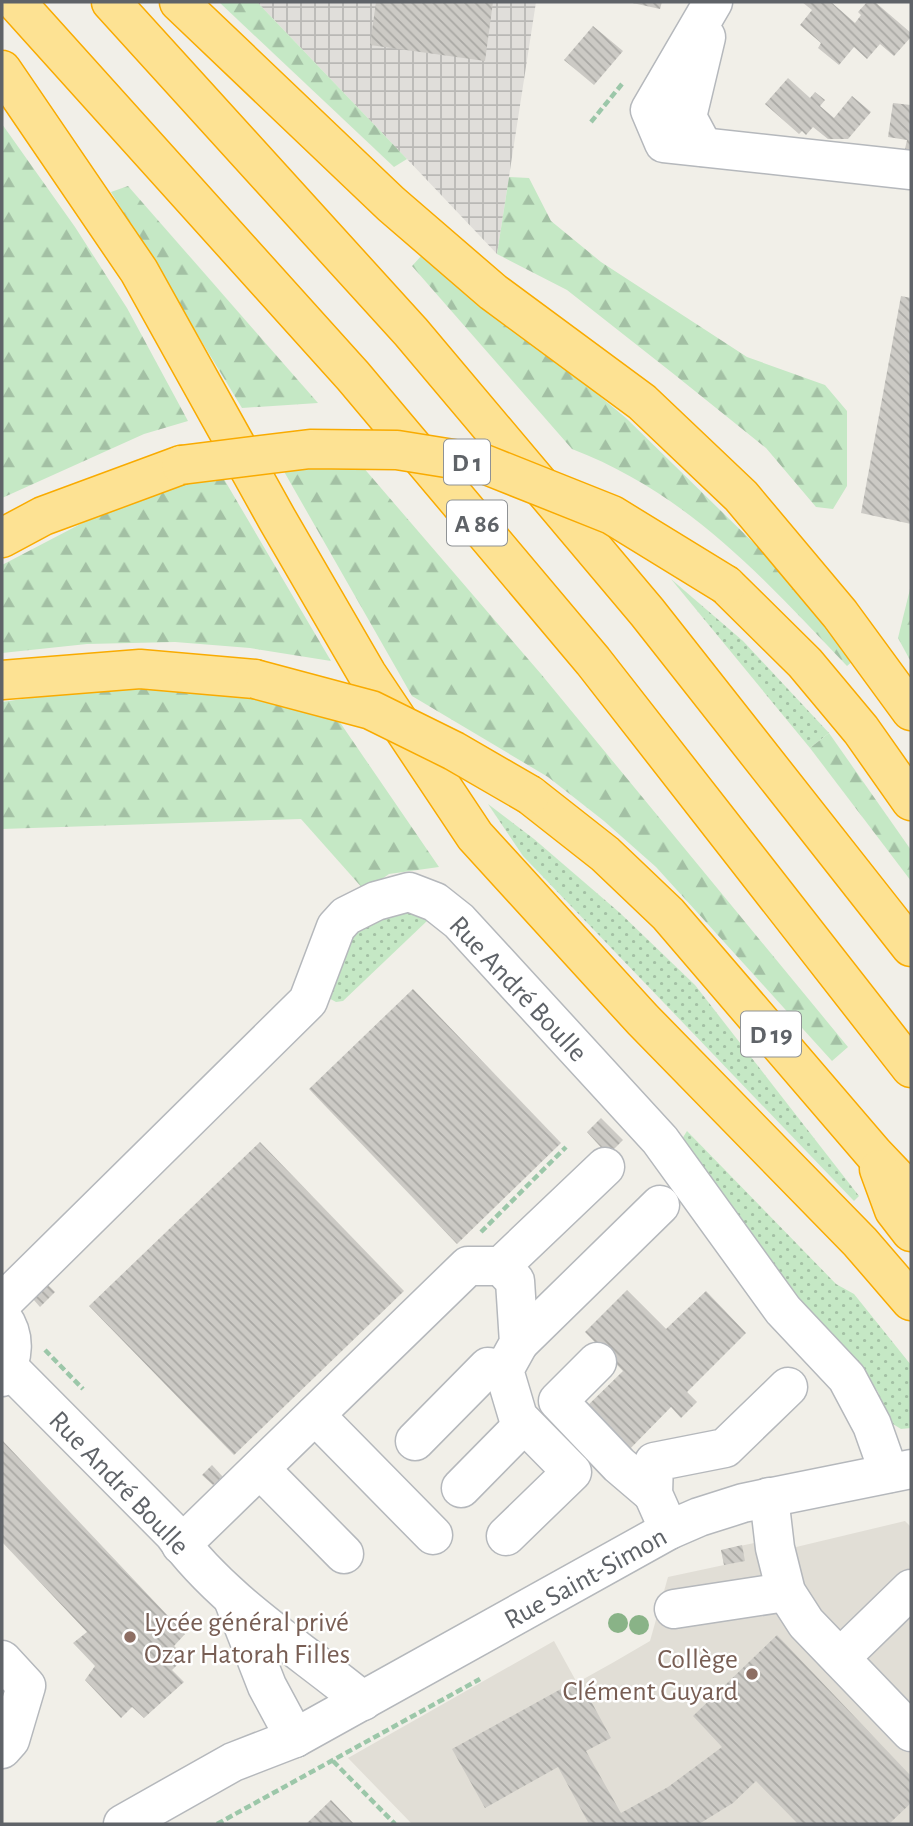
<svg xmlns="http://www.w3.org/2000/svg" width="913" height="1826" font-family="'Alegreya Sans',sans-serif">
<style>
.industrial{fill:url(#industrial-grid)}
.education{fill:#e1ded6}
.grass{fill:url(#grass-dots)}
.forest{fill:url(#forest-firs)}
.building{fill:url(#building-back-hatch)}
.lines{fill:none;stroke-linecap:round;stroke-linejoin:round}
.minor-casing{stroke:#b5b8bc;stroke-width:41}
.highway-casing{stroke:#f9ab00;stroke-width:41}
.path{stroke:#9cc7a9;stroke-width:4.5;stroke-dasharray:7 3.5;stroke-linecap:butt}
.minor{stroke:#fff;stroke-width:38}
.highway{stroke:#fde293;stroke-width:38}
.highway-bridge-casing{stroke:#f9ab00;stroke-width:41;stroke-linecap:butt}
.highway-bridge{stroke:#fde293;stroke-width:38}
.tree{fill:#89b387}
.education-dot{fill:#8d6e63;stroke:#fff;stroke-width:2.5}
.labels{text-anchor:middle;stroke-width:5;stroke-linejoin:round;paint-order:stroke}
.shield{fill:#fff;stroke:#8f9295;stroke-width:2}
.shield-label{font-size:26px;font-weight:bold;fill:#5f6368}
.street-label{font-size:28px;fill:#5f6368;stroke:#fff}
.education-label{font-size:28px;fill:#785e54;stroke:#fff;text-anchor:start}
</style>
<defs>
<pattern id="industrial-grid" width="8" height="8" patternUnits="userSpaceOnUse" patternTransform="scale(1.75)"><rect width="8" height="8" fill="#e0deda"/><path d="M0 4h8M4 0v8" fill="none" stroke="#b9b8b5"/></pattern>
<pattern id="grass-dots" width="8" height="8" patternUnits="userSpaceOnUse" patternTransform="scale(1.75)"><rect width="8" height="8" fill="#c5e8c5"/><path d="M2 2h.1M6 6h.1" fill="none" stroke="#a3c0a4" stroke-width="1.8" stroke-linecap="round"/></pattern>
<pattern id="forest-firs" width="22" height="20" patternUnits="userSpaceOnUse" patternTransform="scale(1.75)"><rect width="22" height="20" fill="#c5e8c5"/><path d="M5 1l3.5 6h-7zM16 11l3.5 6h-7z" fill="#a3c0a4"/></pattern>
<pattern id="building-back-hatch" width="6" height="6" patternUnits="userSpaceOnUse" patternTransform="scale(1.75)"><rect width="6" height="6" fill="#cccac5"/><path d="M-1 5l2 2M0 0l6 6M5-1l2 2" fill="none" stroke="#a9a8a4"/></pattern>
</defs>
<rect width="100%" height="100%" fill="#f1efe8"/>
<polygon class="industrial" points="257,2 536,2 497,254 407,159"/>
<polygon class="education" points="905,1521 911,1527 911,1824 412,1824 348,1758 554,1641 576,1681 580,1681 614,1662 650,1641 668,1577 724,1565 721,1550 759,1542 792,1548"/>
<g class="grass">
<polygon points="671,579 743,641 829,733 810,748"/>
<polygon points="488,804 534,839 620,913 695,985 859,1196 854,1201 523,856"/>
<polygon points="405,911 428,920 343,1001 336,1002 325,996 352,929"/>
<polygon points="687,1131 836,1284 854,1294 911,1365 911,1428 901,1429 888,1421 878,1392 865,1373 795,1295 682,1139"/>
</g>
<g class="forest">
<polygon points="219,2 257,2 407,159 394,167"/>
<polygon points="2,124 75,227 127,308 188,421 144,434 2,498"/>
<polygon points="509,177 529,178 551,221 601,262 747,357 825,385 847,411 847,486 833,509 816,507 766,448 675,375 567,290 497,254"/>
<polygon points="128,186 318,403 242,408 111,192"/>
<path d="M423 254 510 329 578 378 626 418 767 556 854 660 847 666C763 578 689 494 572 449L412 266Z"/>
<polygon points="356,459 541,674 848,1047 832,1061 656,867 604,821 548,777 412,696 282,468"/>
<polygon points="218,469 331,661 250,648 175,642 87,644 2,653 2,565 92,518"/>
<polygon points="911,585 911,662 898,638"/>
<polygon points="112,686 225,692 339,721 439,867 389,874 365,891 301,819 2,829 2,702"/>
<polygon points="829,733 911,850 911,881 810,748"/>
</g>
<g class="building">
<polygon points="376,2 493,2 485,61 370,45"/>
<polygon points="628,2 662,2 660,9"/>
<polygon points="802,2 831,2 855,23 861,15 858,12 867,2 875,2 911,33 911,37 894,56 880,44 867,59 854,47 839,65 818,48 821,43 800,25 812,10"/>
<polygon points="593,26 623,51 594,85 564,60"/>
<polygon points="788,78 810,98 815,92 825,100 820,106 834,118 852,96 871,112 848,139 828,139 813,127 806,135 802,131 799,134 765,104"/>
<polygon points="893,103 911,105 911,150 905,149 907,140 888,137"/>
<polygon points="901,296 911,298 911,524 861,513"/>
<polygon points="413,989 561,1143 457,1244 309,1089"/>
<polygon points="601,1118 623,1140 608,1155 587,1132"/>
<polygon points="260,1142 404,1291 234,1455 89,1306"/>
<polygon points="48,1285 55,1292 40,1307 33,1299"/>
<polygon points="627,1290 666,1329 706,1291 746,1333 687,1392 697,1402 681,1418 671,1407 624,1455 582,1411 623,1371 585,1332"/>
<polygon points="2,1440 185,1634 174,1646 185,1657 172,1670 184,1682 144,1718 132,1707 121,1718 85,1680 95,1666 73,1643 87,1632 2,1542"/>
<polygon points="212,1465 223,1477 213,1485 202,1475"/>
<polygon points="742,1545 745,1561 724,1565 721,1550"/>
<polygon points="777,1635 911,1776 911,1803 889,1824 798,1824 756,1781 733,1803 699,1824 589,1824 558,1767 485,1808 452,1749 579,1679 611,1738 586,1751 621,1813 668,1787 722,1747 693,1716"/>
<polygon points="331,1800 354,1824 306,1824"/>
</g>
<g class="lines">
<g class="minor-casing">
<g id="minor">
<polyline points="713,2 650,110 664,143 911,170"/>
<polyline points="703,147 687,117 706,37"/>
<polyline points="501,1266 515,1281 519,1343 504,1370 518,1417 572,1472 506,1536"/>
<polyline points="2,1303 308,1001 336,927 346,916 376,901 409,892 435,902 459,921 660,1140 783,1310 847,1378 872,1425 889,1473"/>
<path d="M2 1317C16 1336 14 1358 2 1377"/>
<polyline points="519,1343 660,1205"/>
<polyline points="597,1362 558,1401 619,1465 653,1494"/>
<path d="M8 1367 173 1533C221 1600 300 1649 363 1701"/>
<polyline points="315,1415 433,1535"/>
<polyline points="415,1441 488,1367 504,1370"/>
<polyline points="260,1469 344,1554"/>
<polyline points="461,1488 524,1424"/>
<polyline points="769,1497 775,1548 786,1592 806,1623 911,1732"/>
<polyline points="669,1530 653,1494 654,1462 725,1448 788,1387"/>
<polyline points="181,1545 468,1266 501,1266 605,1167"/>
<polyline points="233,1599 267,1686 295,1738"/>
<polyline points="674,1609 786,1592"/>
<polyline points="840,1658 911,1589"/>
<polyline points="2,1660 26,1686 10,1740 2,1749"/>
<polyline points="123,1824 233,1762 295,1738 669,1530 699,1517 743,1503 911,1469"/>
</g>
</g>
<g class="highway-casing">
<g id="highway">
<polyline points="16,2 353,376 593,661 911,1068"/>
<polyline points="111,2 411,332 647,612 911,947"/>
<polyline points="179,2 391,204 493,292 642,402 741,496 840,614 911,711"/>
<polyline points="2,70 139,271 277,519 367,674 475,836 643,1020 860,1242 911,1301"/>
<polyline points="2,538 43,516 181,465"/>
<polyline points="726,585 805,663 861,730 911,801"/>
<polyline points="2,680 140,669 255,679"/>
<polyline points="530,795 605,854 668,914 874,1154 911,1193"/>
<polyline points="879,1169 894,1210 911,1232"/>
</g>
</g>
<g class="path">
<polyline points="591,122 622,84"/>
<polyline points="481,1232 566,1147"/>
<polyline points="45,1350 83,1389"/>
<polyline points="333,1761 395,1824"/>
<polyline points="217,1824 480,1679"/>
</g>
<use href="#minor" class="minor"/>
<use href="#highway" class="highway"/>
<g class="highway-bridge-casing">
<g id="highway-bridge">
<polyline points="181,465 310,449 397,450 484,464 612,515 726,585"/>
<polyline points="255,679 371,710 454,751 530,795"/>
</g>
</g>
<use href="#highway-bridge" class="highway-bridge"/>
</g>
<g class="tree">
<circle cx="618" cy="1623" r="10"/>
<circle cx="639" cy="1625" r="10"/>
</g>
<g class="education-dot">
<circle cx="130" cy="1637" r="7"/>
<circle cx="752" cy="1674" r="7"/>
</g>
<g class="labels">
<g class="shield">
<rect x="444" y="439.5" width="46" height="45" rx="5"/>
<rect x="447" y="500.5" width="60" height="45" rx="5"/>
<rect x="741" y="1011.5" width="60" height="45" rx="5"/>
</g>
<g class="shield-label">
<text x="467" y="471">D 1</text>
<text x="477" y="532">A 86</text>
<text x="771" y="1043">D 19</text>
</g>
<g class="street-label">
<text transform="translate(519 988) rotate(47)" y="10">Rue André Boulle</text>
<text transform="translate(120 1482) rotate(46)" y="10">Rue André Boulle</text>
<text transform="translate(585 1577) rotate(-29)" y="10">Rue Saint-Simon</text>
</g>
<g class="education-label">
<text x="144" y="1631">Lycée général privé<tspan x="144" dy="32">Ozar Hatorah Filles</tspan></text>
<text x="738" y="1668" text-anchor="end">Collège<tspan x="738" dy="32">Clément Guyard</tspan></text>
</g>
</g>
<rect width="913" height="1826" fill="none" stroke="#5f6368" stroke-width="7"/>
</svg>
